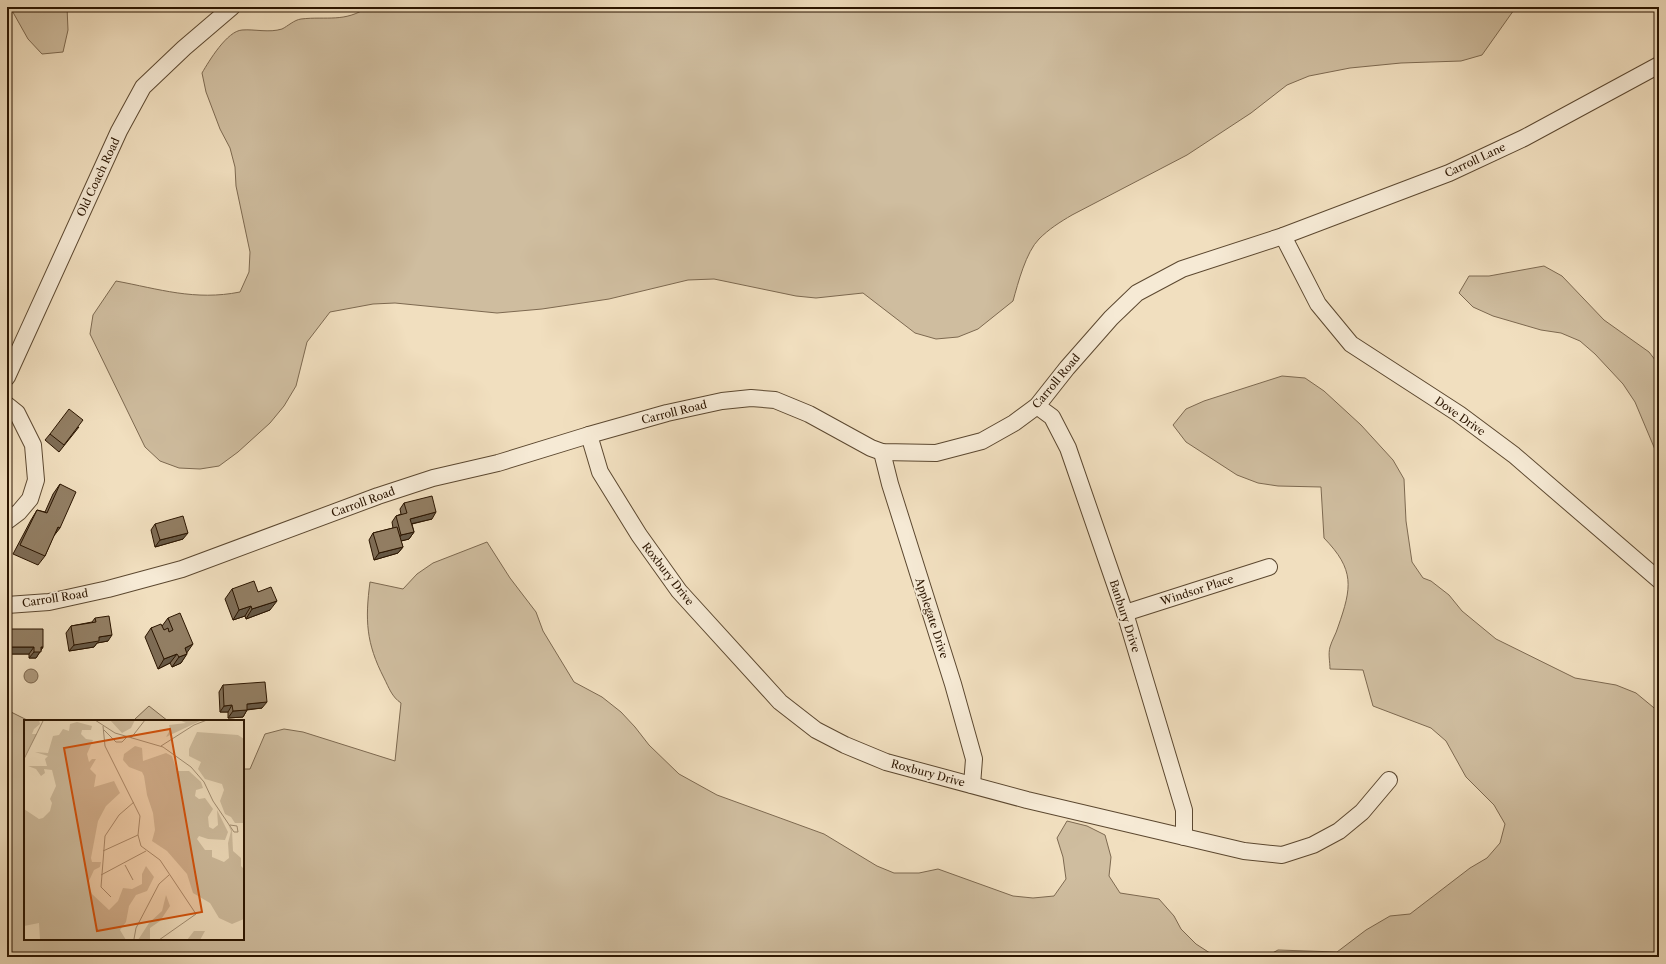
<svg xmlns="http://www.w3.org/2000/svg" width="1666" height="964" font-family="'Libre Caslon Text',serif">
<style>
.green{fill:#cfbd9f;stroke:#7d6950}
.water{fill:#ae9a7e;stroke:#7a654c}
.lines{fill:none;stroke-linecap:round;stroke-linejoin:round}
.minor-casing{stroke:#5c4830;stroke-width:18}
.minor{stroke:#f6ead5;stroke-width:16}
.wall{fill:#7e6c55;stroke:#2b1500}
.shaded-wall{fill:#665845;stroke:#2b1500}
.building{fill:#927e63;stroke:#2b1500}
.labels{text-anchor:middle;stroke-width:3.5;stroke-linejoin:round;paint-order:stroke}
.street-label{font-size:11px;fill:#2b1500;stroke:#f6ead5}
.inset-road{fill:none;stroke:#a28e73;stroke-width:1}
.view{fill:#d5520b;fill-opacity:0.15;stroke:#d5520b;stroke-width:2}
.inset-edge{fill:none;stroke:#2b1500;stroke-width:2}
</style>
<rect width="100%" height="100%" fill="#f1dfbf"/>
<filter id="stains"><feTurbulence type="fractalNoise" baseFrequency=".005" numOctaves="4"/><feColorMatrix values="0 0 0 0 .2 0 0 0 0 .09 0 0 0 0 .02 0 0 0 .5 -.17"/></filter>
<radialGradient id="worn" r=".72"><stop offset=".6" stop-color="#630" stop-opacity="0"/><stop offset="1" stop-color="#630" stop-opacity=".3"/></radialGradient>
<g class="green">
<polygon points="10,7 67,7 68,30 63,52 42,54 28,39"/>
<path d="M368 7H1516L1482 55 1461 61 1401 63 1350 68 1309 76 1287 85 1251 113 1187 155 1072 215C1060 222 1049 229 1039 239 1026 252 1018 283 1013 301L978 329 958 337 936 339 915 333 863 293 816 298 796 296 714 279 688 280 609 299 542 309 497 313 395 303 373 304 330 312 307 342 296 386 284 406 270 423 238 452 219 466 200 469 179 468 160 461 145 447 90 334 93 315 116 281C159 289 195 301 240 292L249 272 250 252 236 186 235 167 230 148 220 129 206 92 202 73C209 61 227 31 242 30 255 29 269 33 282 29 288 26 294 20 301 19 327 16 344 23 368 7Z"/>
<polygon points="1544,266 1562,276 1604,320 1649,352 1659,365 1659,459 1635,402 1623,384 1595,354 1580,341 1561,333 1541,330 1493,316 1473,307 1459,293 1469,276 1489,276"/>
<path d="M1282 376 1305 378 1324 391 1361 425 1393 460 1404 479 1406 521 1412 562 1423 578 1431 581 1449 595 1462 611 1496 639 1575 678 1616 685 1636 693 1659 712V957H1265L1278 950 1337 952 1366 930 1390 916 1410 914 1470 868 1487 858 1500 843 1505 824 1494 805 1466 777 1446 741 1431 728 1373 706 1363 670 1330 669C1330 662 1328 654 1330 647 1332 640 1336 634 1338 627 1352 587 1355 570 1324 538L1321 487 1278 486 1258 483 1237 475 1186 442 1173 425 1186 409 1204 401Z"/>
<path d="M487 542 510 578 536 612 543 631 574 682 602 697 621 712 635 727 649 745 679 774 717 795 824 834 877 866 894 873H919L938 869 1013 896 1033 898 1054 896 1066 879 1063 857 1057 838 1067 821 1087 826 1105 835 1111 857 1109 876 1120 893 1159 899 1174 916 1181 929 1196 944 1216 957H7V710L29 721H25V939H243V769H250L265 734 284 729 303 732 395 761 401 703C392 697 389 688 384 678 366 643 365 620 370 582L403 589 417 574 433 563Z"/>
<polygon points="149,706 168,721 135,721 135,719"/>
</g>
<circle class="water" cx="31" cy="676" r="7"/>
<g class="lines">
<g class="minor-casing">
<g id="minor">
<polyline points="1283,236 1318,304 1351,344 1459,414 1514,455 1659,580"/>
<polyline points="7,377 119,131 143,87 184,48 232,7"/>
<polyline points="7,405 17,413 33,445 36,480 30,499 19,512 7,521"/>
<polyline points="1037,406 1052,417 1068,448 1125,613 1184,810 1184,837"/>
<polyline points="589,435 600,472 639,535 679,591 780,702 816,730 845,745 886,762 1027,800 1244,851 1282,855 1313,845 1339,831 1362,812 1389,780"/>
<polyline points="882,452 890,484 953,684 974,759 972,785"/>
<polyline points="7,605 49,602 108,589 182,569 378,496 433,478 498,463 589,435 667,413 722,401 751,398 775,400 809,414 871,448 882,452 936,453 982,441 1014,423 1037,406 1067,368 1111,318 1137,293 1182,269 1283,236 1449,173 1524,138 1659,65"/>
<polyline points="1125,613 1269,567"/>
</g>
</g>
<use href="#minor" class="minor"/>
</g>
<g class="wall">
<polygon points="79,427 59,452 45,440 50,434"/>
<polygon points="60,484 53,537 45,556 38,565 13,554 31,520 37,510 45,512 53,494"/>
<polygon points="404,503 432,519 412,524 414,532 409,539 401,541 403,547 398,553 374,560 369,540 373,533 393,528 392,522 396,516 401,514 400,509"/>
<polygon points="155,524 183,539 155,547 151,530"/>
<polygon points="232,589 258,592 270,610 246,619 245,616 233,620 225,599"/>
<polygon points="95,618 108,641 97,643 94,647 69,651 66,633 71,626 92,622"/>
<polygon points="168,618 187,653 181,663 172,667 170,663 158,669 145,637 151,628 162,626"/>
<polygon points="11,629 43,647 36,658 29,658 29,654 7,654 7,634"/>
<polygon points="223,685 262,708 247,710 243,717 228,718 228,712 220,712 219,692"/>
</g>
<g class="shaded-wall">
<polygon points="436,512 432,519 406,525 410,519"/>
<polygon points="58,527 60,528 53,537"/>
<polygon points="414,532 409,539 397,542 401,535"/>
<polygon points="188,533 183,539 155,547 160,540"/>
<polygon points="403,547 398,553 374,560 379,553"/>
<polygon points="277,601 270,610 246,619 252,609"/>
<polygon points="251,606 245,616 233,620 239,610"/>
<polygon points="112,635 108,641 97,643 94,647 69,651 74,645 99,637"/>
<polygon points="193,644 186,654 185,648"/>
<polygon points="11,647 34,647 29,654 7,654 7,653"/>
<polygon points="41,647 43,647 36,658 29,658 34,652"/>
<polygon points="177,654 170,663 158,669 164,659"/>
<polygon points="187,654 181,663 172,667 179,657"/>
<polygon points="267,702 262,708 242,710 247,704"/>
<polygon points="232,705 228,712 220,712 224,706"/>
<polygon points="247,710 243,717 228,718 233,711"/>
</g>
<g class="building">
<polygon points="69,409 83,420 64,445 50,434"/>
<polygon points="60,484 76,492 60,528 58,527 45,556 20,545 37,510 47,513"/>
<polygon points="432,496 436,512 410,519 414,532 401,535 396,516 407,513 404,503"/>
<polygon points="183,516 188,533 160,540 155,524"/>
<polygon points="397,527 403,547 379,553 373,533"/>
<polygon points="254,581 258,592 271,587 277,601 252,609 251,606 239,610 232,589"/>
<polygon points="180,613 193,644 185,648 187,654 179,657 177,654 164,659 151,628 161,624 164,630 168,628 169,632 173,630 168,618"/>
<polygon points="109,616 112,635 99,637 99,641 74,645 71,626 96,622 95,618"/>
<polygon points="11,629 43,629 43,647 41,647 41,652 34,652 34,647 11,647"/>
<polygon points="265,682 267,702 247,704 247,710 233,711 232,705 224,706 223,685"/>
</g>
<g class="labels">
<g class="street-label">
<text transform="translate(1475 160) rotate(-25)" y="4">Carroll Lane</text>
<text transform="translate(98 177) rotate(-65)" y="4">Old Coach Road</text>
<text transform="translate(1056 381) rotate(-50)" y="4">Carroll Road</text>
<text transform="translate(674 412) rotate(-14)" y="4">Carroll Road</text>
<text transform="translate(1460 416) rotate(35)" y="4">Dove Drive</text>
<text transform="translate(363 502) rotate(-20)" y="4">Carroll Road</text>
<text transform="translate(668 574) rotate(52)" y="4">Roxbury Drive</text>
<text transform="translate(1197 590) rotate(-18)" y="4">Windsor Place</text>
<text transform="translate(55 598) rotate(-9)" y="4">Carroll Road</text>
<text transform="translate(1125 616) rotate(72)" y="4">Banbury Drive</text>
<text transform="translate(932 618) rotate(72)" y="4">Applegate Drive</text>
<text transform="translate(928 773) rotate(15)" y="4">Roxbury Drive</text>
</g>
</g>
<g transform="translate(24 720)">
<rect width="220" height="220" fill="#f1dfbf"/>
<path d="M0 0H15L16 4 10 9 8 14H13L0 38ZM86 0H111L107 8 98 13ZM155 0H178L142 17 146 10 145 5 162 3ZM53 2 68 6 67 10H58L57 14 62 19 69 20 63 34 65 42 68 39H72L66 49 72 55 70 67 90 61 96 73 82 86 74 101 67 138 68 142H77L76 147 70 150 64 163 68 174 85 190 94 181 99 168 108 169 118 164V154L122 146 130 157 123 171 112 175 105 186 102 202 96 210 102 220H16L15 203 0 206V89L15 99 19 98 26 91 28 83 26 79 32 66 28 50 20 49 21 53 17 56 12 49 4 46H23L21 39 24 36 11 32 24 33 29 16 35 15 39 9 45 11 46 4ZM173 12 214 15 220 19V103H211L207 97 201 94 196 81 200 70 198 64 181 59 174 49 177 42 165 36V29ZM111 26 118 28 119 41 142 33 148 36 153 51H165L177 62 179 68 172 70 171 76 175 79 181 78 189 89 184 97 185 107 189 109 194 105 193 90 204 112 201 120 184 119 175 116 173 119 181 130H188V137L200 142 205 138 204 123 207 111 204 104 208 110 209 131 217 138V146L220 149V199L208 204 195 198 186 183 169 173 163 154 143 131 128 121 131 110 129 93 123 75 120 56 118 52 105 47 99 40 100 34ZM142 175 146 186 136 201 126 208V220H114L125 203 138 191ZM170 211H181L176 220H163Z" fill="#cfbd9f"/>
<path class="inset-road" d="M71 0 91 13 139 27 167 47 180 62 189 81 210 112H214L213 106 206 105M79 6 81 26 116 96 114 115 117 126 136 140 172 194 135 220M80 10 92 22H98L103 17M107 18 121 0M137 26 170 5 183 0M0 39 19 1M79 131 114 115M101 145 109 160M77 155 122 131M87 177 77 167 81 116 95 95 110 82M110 219 112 208 135 164 145 155"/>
<path class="view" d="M146 9 178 192 73 211 40 28Z"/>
<rect width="220" height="220" class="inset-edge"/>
</g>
<rect width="1666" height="964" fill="none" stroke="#f1dfbf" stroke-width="24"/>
<rect x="8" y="8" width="1650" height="948" fill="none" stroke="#2b1500" stroke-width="2"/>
<rect x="12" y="12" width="1642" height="940" fill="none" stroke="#2b1500"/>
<rect width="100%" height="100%" filter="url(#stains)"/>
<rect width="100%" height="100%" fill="url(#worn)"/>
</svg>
